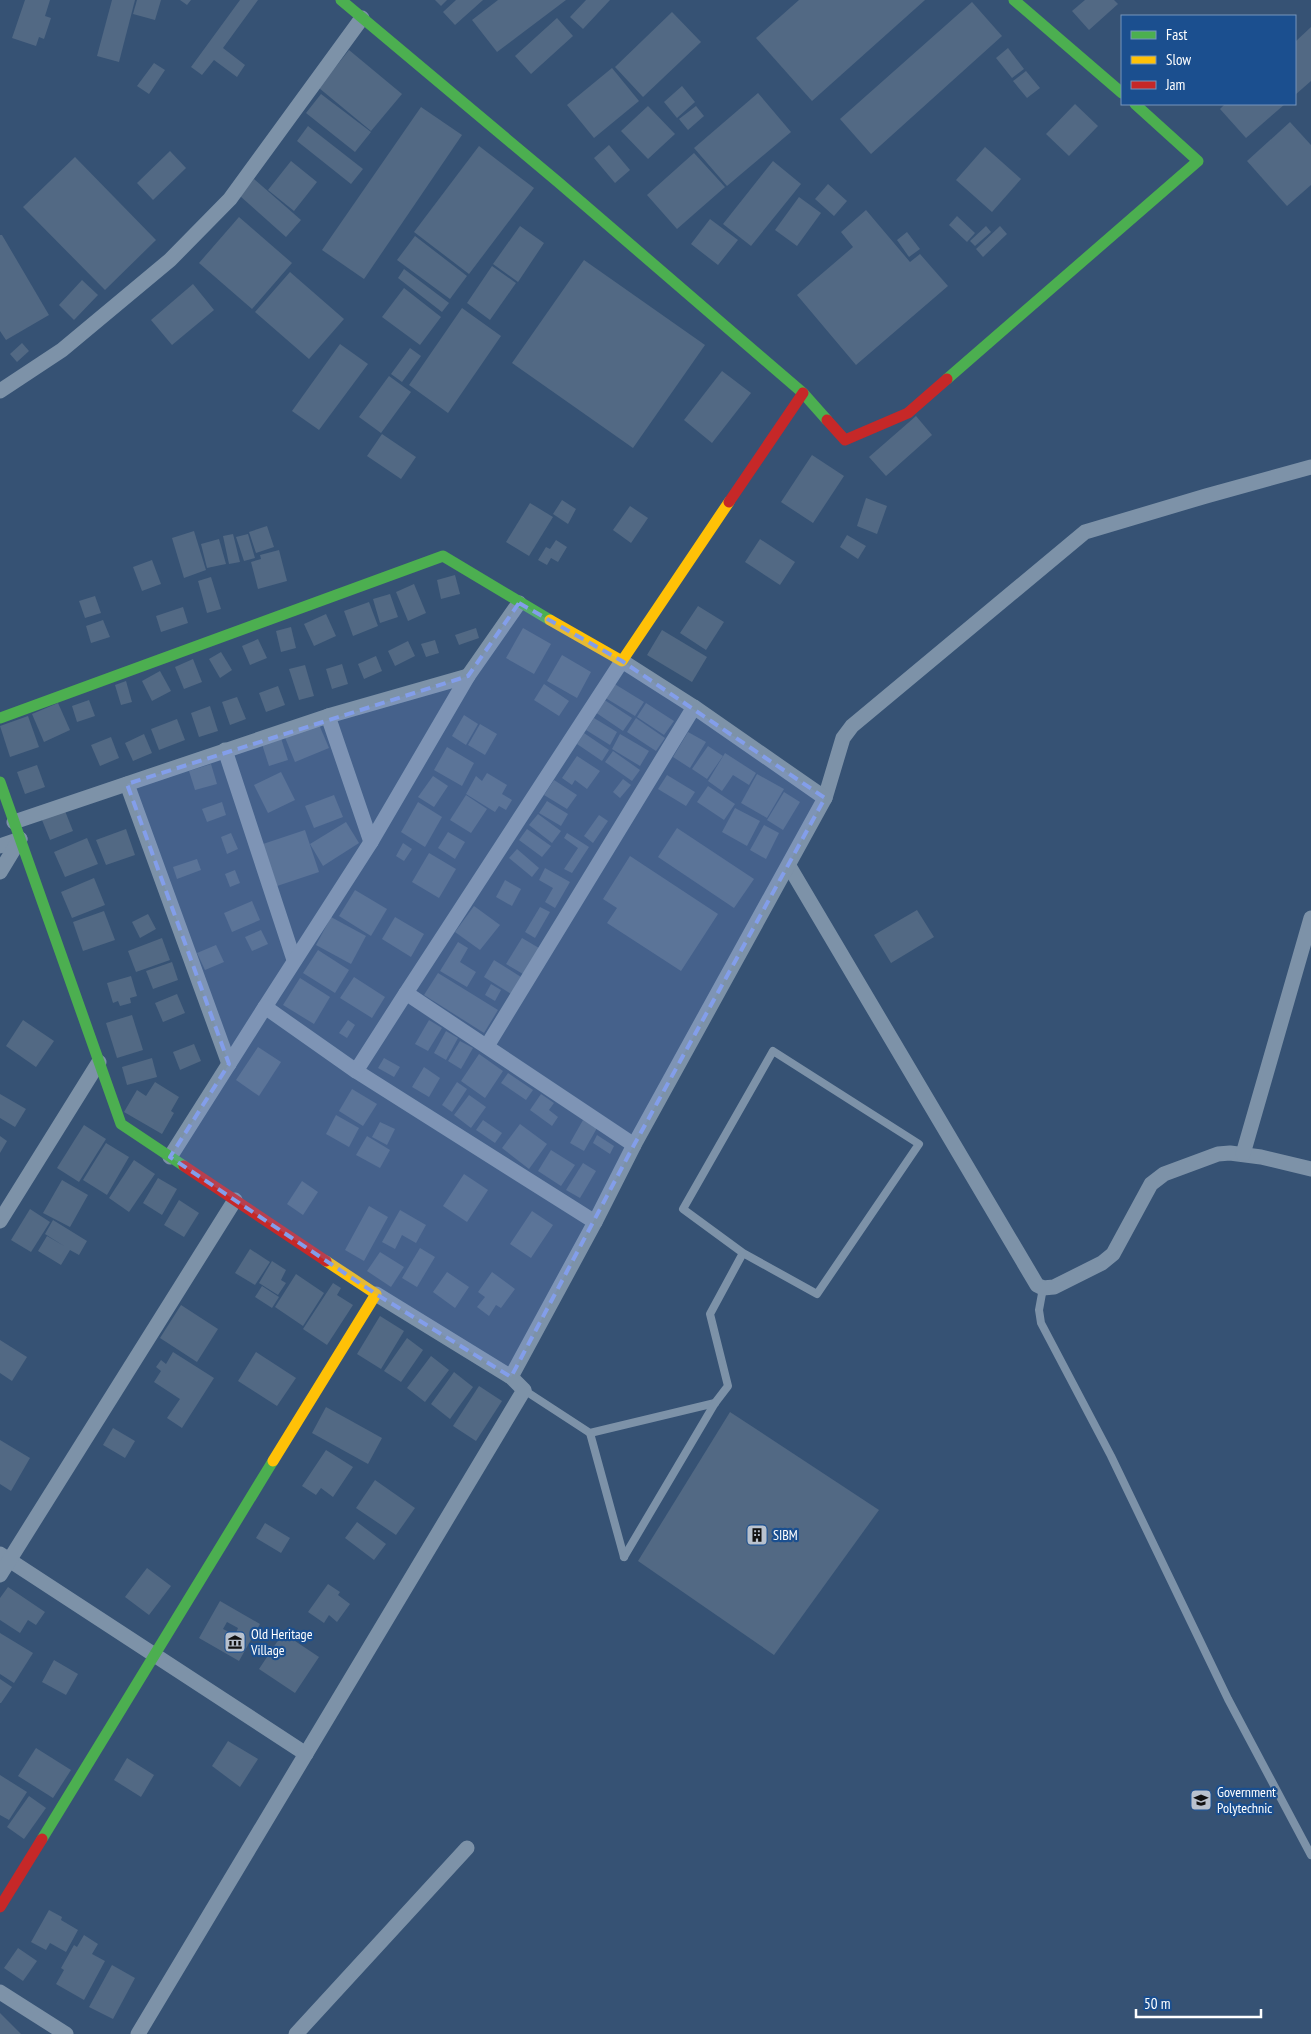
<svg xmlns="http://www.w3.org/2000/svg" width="1311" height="2034" font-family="'PT Sans Narrow',sans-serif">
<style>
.building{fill:#526984;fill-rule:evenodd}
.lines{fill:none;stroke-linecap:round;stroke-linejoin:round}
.lane{stroke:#7d92a8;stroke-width:8}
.street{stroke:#7d92a8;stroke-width:15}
.fast{stroke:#4caf50;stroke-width:11}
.slow{stroke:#ffc107;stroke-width:11}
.jam{stroke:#c62828;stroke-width:11}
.marked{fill:#839eea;fill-opacity:0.2;stroke:#839eea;stroke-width:4;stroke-dasharray:10 6;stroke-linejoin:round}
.labels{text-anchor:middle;stroke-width:4.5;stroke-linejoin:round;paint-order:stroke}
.poi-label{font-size:14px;fill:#fff;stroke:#1b4f8f;text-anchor:start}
</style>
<rect width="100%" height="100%" fill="#365274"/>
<g class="building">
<polygon points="25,0 50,0 45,16 51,18 44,39 39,37 36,46 12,38"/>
<polygon points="112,0 135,0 119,62 97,56"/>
<polygon points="137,0 161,0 155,20 133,14"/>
<polygon points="180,0 191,0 187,5"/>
<polygon points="240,0 258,0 223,48 245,65 237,77 214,60 202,75 191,67"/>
<polygon points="435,0 447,0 441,6"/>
<polygon points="456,0 483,0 455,25 443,12"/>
<polygon points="498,0 566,0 497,52 472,20"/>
<polygon points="586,0 610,0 583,29 570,17"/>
<polygon points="799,0 925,0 812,101 756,38"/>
<polygon points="1085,0 1114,0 1118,4 1089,30 1072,11"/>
<polygon points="972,2 1002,36 871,154 840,119"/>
<polygon points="672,12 701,42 643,97 615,67"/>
<polygon points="557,18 573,36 531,74 515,56"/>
<polygon points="1311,27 1311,81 1295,95 1295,42"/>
<polygon points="1008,48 1024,69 1012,78 996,58"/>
<polygon points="349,50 402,94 371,131 319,88"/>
<polygon points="154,63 165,70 149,94 137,86"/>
<polygon points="612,68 639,101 594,138 567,105"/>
<polygon points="1026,71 1040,88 1027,98 1013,81"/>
<polygon points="682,86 695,102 677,118 664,102"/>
<polygon points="758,93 791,132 727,186 694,148"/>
<polygon points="321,94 371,132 355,152 306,113"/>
<polygon points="1075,104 1098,126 1069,156 1046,134"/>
<polygon points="1225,104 1285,104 1246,138 1220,109"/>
<polygon points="648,106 675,134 648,159 621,131"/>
<polygon points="696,106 704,116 688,130 679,119"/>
<polygon points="421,107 462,135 364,279 322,250"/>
<polygon points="1290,122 1311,145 1311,185 1287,206 1247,161"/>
<polygon points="308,126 363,169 351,184 297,141"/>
<polygon points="609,145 630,170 615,183 594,158"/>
<polygon points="479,146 534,188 469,274 414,232"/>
<polygon points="985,147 1021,179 992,212 956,180"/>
<polygon points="170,151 186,168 153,200 137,183"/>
<polygon points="694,153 725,187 677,229 647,195"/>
<polygon points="75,157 156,240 105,290 23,207"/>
<polygon points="291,161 317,182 294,211 268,190"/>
<polygon points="773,161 801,184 751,246 723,224"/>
<polygon points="254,179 301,220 286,237 240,196"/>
<polygon points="828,184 847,201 834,216 815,199"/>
<polygon points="799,197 821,213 797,246 775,230"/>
<polygon points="866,210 910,262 920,254 948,286 856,365 797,295 853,247 841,232"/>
<polygon points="957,216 975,233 967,242 949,225"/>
<polygon points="239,217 292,263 252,309 199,263"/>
<polygon points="710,219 738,240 718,265 691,244"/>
<polygon points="520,226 544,243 518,282 493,264"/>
<polygon points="986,226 991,232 975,246 970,241"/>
<polygon points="1000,226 1007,234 983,257 976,249"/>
<polygon points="907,232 920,249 909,257 897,240"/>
<polygon points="0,235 2,235 49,315 6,340 0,331"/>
<polygon points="415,236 467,276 450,299 397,260"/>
<polygon points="584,260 705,345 633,448 512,363"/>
<polygon points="492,266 516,283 490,320 467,303"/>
<polygon points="404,269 449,303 442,312 398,278"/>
<polygon points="290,272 344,319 309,359 255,312"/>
<polygon points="82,280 98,295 74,320 59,305"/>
<polygon points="193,284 214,310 172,345 151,320"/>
<polygon points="404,288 441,317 420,345 382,317"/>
<polygon points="462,308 501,336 448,413 409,385"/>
<polygon points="22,343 29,351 17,362 10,354"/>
<polygon points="340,344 368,364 319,430 292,411"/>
<polygon points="410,348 421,356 402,382 391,374"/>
<polygon points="722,371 751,393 712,443 684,420"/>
<polygon points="389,376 411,392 381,433 359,417"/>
<polygon points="916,416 932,435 886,476 869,457"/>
<polygon points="382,434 416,457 401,479 367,456"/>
<polygon points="812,455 844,476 813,523 781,502"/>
<polygon points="866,498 887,506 877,534 857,526"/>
<polygon points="562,500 576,509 568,524 553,514"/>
<polygon points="530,503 553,517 529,556 506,542"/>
<polygon points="630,506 648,518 631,543 613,530"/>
<polygon points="267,526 274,547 256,553 249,532"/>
<polygon points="194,531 206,570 184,578 172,538"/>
<polygon points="233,534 240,562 229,564 223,536"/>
<polygon points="248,534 255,558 244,561 236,537"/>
<polygon points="847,535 866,546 858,559 840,547"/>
<polygon points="219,539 226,564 207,568 201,544"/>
<polygon points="760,539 795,562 780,585 745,562"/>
<polygon points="556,540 567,547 558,562 551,558 547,565 538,560 546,547 550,549"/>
<polygon points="279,550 287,581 258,589 251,562 261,559 260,555"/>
<polygon points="152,560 161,584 142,591 133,567"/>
<polygon points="455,575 460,594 441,599 437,580"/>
<polygon points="211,577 221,609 207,613 198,581"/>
<polygon points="414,584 426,613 408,621 396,592"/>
<polygon points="390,594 398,617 380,623 373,599"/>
<polygon points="95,596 101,613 85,618 79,601"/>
<polygon points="369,602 378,626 353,636 344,611"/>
<polygon points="698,606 724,622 706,650 680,633"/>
<polygon points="183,607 188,623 161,632 156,616"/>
<polygon points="326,614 336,636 314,646 304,624"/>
<polygon points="103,620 110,637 91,643 86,626"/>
<polygon points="291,627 296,648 281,652 276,631"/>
<polygon points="476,628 479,638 459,645 455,635"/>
<polygon points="523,628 551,644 534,674 506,658"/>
<polygon points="662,630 707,657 692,682 647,655"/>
<polygon points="258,639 267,658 250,665 242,646"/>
<polygon points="435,640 439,653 426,657 421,644"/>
<polygon points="408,641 415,656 395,666 388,651"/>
<polygon points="221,652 232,670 220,678 209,659"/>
<polygon points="562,655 591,672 577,698 547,681"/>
<polygon points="376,656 382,671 364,679 358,664"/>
<polygon points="193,659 202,682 184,689 175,667"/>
<polygon points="342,664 348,684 332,689 326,669"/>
<polygon points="305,665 314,696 299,700 289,669"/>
<polygon points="160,671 171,691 152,701 142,681"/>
<polygon points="126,681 132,702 121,705 115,685"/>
<polygon points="613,683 644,702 635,716 604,697"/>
<polygon points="544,684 569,701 559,716 534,700"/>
<polygon points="278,686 285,705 266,712 259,693"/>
<polygon points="237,697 246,719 230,725 222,702"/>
<polygon points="603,699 632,718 623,731 595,712"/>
<polygon points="89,700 95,716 77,722 72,706"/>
<polygon points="58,703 70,730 44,742 32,714"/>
<polygon points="646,703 674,721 664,735 637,717"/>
<polygon points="210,706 218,731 199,737 191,713"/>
<polygon points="464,715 478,724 466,745 452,736"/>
<polygon points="28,716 39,747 10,757 0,726"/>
<polygon points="594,718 617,732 610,745 586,730"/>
<polygon points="636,718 665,738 656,751 627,732"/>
<polygon points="177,719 185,740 159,750 151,729"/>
<polygon points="317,720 329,748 295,762 284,735"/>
<polygon points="480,724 497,734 485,755 468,745"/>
<polygon points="688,732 706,742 690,768 673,757"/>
<polygon points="584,733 609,750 602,761 577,744"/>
<polygon points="144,734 152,753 133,761 125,743"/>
<polygon points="620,734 649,751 640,766 612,749"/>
<polygon points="280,735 288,760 269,766 261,741"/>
<polygon points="111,737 119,758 100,766 91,745"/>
<polygon points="708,746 723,756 707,779 692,769"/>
<polygon points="447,747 474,763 462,786 434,770"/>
<polygon points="613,751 640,770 632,781 605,762"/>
<polygon points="725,753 756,773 749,785 733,775 722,791 708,781"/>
<polygon points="577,756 600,771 587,789 575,780 572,785 562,778"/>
<polygon points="211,764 217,784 195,790 189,771"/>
<polygon points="37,765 45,787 25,794 17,772"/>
<polygon points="281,772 295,800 268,813 254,785"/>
<polygon points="487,773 507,785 502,794 512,800 506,810 499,806 495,812 466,794 476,776 482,781"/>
<polygon points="757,774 784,789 767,818 741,803"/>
<polygon points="667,775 695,792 686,806 658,789"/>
<polygon points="433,776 448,786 434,807 418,797"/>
<polygon points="623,779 631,785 620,798 613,792"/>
<polygon points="554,780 577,795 567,809 544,795"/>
<polygon points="708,786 735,804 724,820 697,802"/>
<polygon points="784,792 800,802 783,830 767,820"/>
<polygon points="334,795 343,817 314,828 305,806"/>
<polygon points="466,795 487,809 471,833 450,820"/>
<polygon points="547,801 568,814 561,826 539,813"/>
<polygon points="222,802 226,815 207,822 202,809"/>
<polygon points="418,802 442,817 425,847 401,832"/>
<polygon points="735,808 760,821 747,846 722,832"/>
<polygon points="65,811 73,831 50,840 42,820"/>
<polygon points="538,814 561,831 552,843 529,825"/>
<polygon points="599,815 608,821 593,843 584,836"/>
<polygon points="346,822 359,843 323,866 310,844"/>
<polygon points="764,825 779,833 766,859 750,850"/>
<polygon points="677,828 754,879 734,908 658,857"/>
<polygon points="126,829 135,855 106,865 96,840"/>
<polygon points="527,829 551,846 542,857 519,840"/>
<polygon points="305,830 319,872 277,886 263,844"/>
<polygon points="448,832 465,842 455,859 438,848"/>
<polygon points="231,833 238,849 227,854 221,837"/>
<polygon points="567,833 589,847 572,873 564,869 578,848 564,838"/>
<polygon points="87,838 98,864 65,877 54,852"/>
<polygon points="403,843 412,849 404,861 396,856"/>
<polygon points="517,849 539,868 532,877 509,858"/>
<polygon points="429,853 456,869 439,898 412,882"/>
<polygon points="630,856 718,914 681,971 607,923 617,908 603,899"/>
<polygon points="197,859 201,870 177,879 173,867"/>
<polygon points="545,868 570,882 555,908 545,902 553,888 539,880"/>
<polygon points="235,870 240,883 230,887 225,874"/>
<polygon points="94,878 105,905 72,918 61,892"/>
<polygon points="505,880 521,889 512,906 496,897"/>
<polygon points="355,890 387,909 371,936 339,916"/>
<polygon points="252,901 260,920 232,932 224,913"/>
<polygon points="474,906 500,925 480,950 455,932"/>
<polygon points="540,907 550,912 535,938 525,932"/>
<polygon points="917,910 934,937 891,963 874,935"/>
<polygon points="104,911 115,940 83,951 73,922"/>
<polygon points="148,914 156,929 140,938 132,922"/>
<polygon points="331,917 366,936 351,964 316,945"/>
<polygon points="395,917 424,934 411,957 382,939"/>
<polygon points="261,930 268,944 252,951 245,937"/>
<polygon points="162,938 170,960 136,972 128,951"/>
<polygon points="522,938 539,948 523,974 506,964"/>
<polygon points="458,942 468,948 460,962 476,972 467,987 440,971"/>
<polygon points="216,945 224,962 205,970 197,953"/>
<polygon points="318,950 349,970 335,993 303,973"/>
<polygon points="494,960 521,977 511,994 484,977"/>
<polygon points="172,962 178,980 153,989 146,971"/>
<polygon points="438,973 498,1010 484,1033 424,995"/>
<polygon points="131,976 137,996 130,998 131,1003 120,1006 118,1001 113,1003 107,983"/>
<polygon points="354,977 385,997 372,1018 340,998"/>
<polygon points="300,978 330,997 314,1024 283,1005"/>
<polygon points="491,984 501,990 495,1001 485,995"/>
<polygon points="177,994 185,1013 163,1022 155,1003"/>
<polygon points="132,1015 143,1050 117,1058 106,1023"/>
<polygon points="23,1020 54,1041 36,1067 6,1046"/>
<polygon points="348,1020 355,1025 347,1038 339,1033"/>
<polygon points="429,1020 442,1028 428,1051 415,1044"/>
<polygon points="446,1031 458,1038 446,1060 434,1053"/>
<polygon points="460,1041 473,1048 461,1069 448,1061"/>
<polygon points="194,1044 201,1061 180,1070 173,1052"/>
<polygon points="258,1047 281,1062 259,1096 236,1080"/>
<polygon points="479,1054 503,1071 485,1098 461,1081"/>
<polygon points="152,1058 157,1077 127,1085 122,1067"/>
<polygon points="384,1058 400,1067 394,1077 378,1068"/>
<polygon points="424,1067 440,1078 429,1097 412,1087"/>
<polygon points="508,1073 533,1090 526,1100 501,1083"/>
<polygon points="155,1082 179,1097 171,1111 174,1113 162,1134 124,1112 137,1090 146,1096"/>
<polygon points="457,1082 467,1089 452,1112 442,1105"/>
<polygon points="352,1089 377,1104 363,1126 339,1111"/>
<polygon points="0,1094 26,1109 15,1127 0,1118"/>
<polygon points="541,1094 554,1103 549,1110 558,1117 552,1126 530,1110"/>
<polygon points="469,1095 486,1107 471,1128 454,1115"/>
<polygon points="336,1115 359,1128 349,1147 326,1134"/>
<polygon points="483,1120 502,1133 495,1143 476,1130"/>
<polygon points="583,1120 597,1128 584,1151 570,1143"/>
<polygon points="380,1122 395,1129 387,1145 372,1137"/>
<polygon points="520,1124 547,1144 529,1169 502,1148"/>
<polygon points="84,1125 106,1139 79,1182 57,1168"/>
<polygon points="597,1135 614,1146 610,1154 593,1143"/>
<polygon points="0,1136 7,1141 0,1153"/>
<polygon points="367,1136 390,1150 380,1168 356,1155"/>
<polygon points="106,1143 129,1157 107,1195 83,1180"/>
<polygon points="551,1150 575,1165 561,1186 538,1171"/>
<polygon points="134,1160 155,1174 129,1212 109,1198"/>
<polygon points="583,1163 596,1171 580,1198 566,1190"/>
<polygon points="464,1174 488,1190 467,1222 443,1206"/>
<polygon points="158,1178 177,1189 162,1215 143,1203"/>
<polygon points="62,1180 88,1195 70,1227 43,1213"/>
<polygon points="302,1181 318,1192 303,1215 287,1204"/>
<polygon points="179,1200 199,1213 184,1237 164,1225"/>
<polygon points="369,1206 388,1217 364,1261 345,1250"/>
<polygon points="30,1209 50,1222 31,1252 11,1240"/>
<polygon points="400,1210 426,1225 416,1243 402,1235 395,1249 382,1242"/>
<polygon points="532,1211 553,1225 531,1258 510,1244"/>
<polygon points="53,1220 87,1241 79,1255 70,1250 61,1265 38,1251 47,1236 64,1246 45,1234"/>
<polygon points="420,1248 435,1257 417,1287 402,1278"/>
<polygon points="250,1249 270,1262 255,1285 235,1273"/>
<polygon points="380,1252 404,1267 391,1287 367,1271"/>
<polygon points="272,1261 286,1270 281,1280 286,1283 278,1295 259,1283"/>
<polygon points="447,1272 469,1287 455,1308 433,1292"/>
<polygon points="492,1272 515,1289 501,1308 496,1305 489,1316 477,1307 485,1297 478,1292"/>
<polygon points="296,1274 324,1293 303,1326 275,1307"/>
<polygon points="333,1283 341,1288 337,1295 353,1305 327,1345 303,1329"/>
<polygon points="262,1286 279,1297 272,1308 255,1297"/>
<polygon points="181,1305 218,1329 197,1362 160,1338"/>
<polygon points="380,1316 404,1331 381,1369 357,1354"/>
<polygon points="407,1338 423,1350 401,1382 384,1371"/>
<polygon points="0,1340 27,1357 12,1381 0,1373"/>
<polygon points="173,1352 214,1378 182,1428 167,1418 180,1399 154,1382 161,1371 156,1367 161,1360 166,1364"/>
<polygon points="256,1352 296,1378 277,1406 238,1381"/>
<polygon points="431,1356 449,1370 425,1402 407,1388"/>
<polygon points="454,1372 473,1387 450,1419 431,1404"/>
<polygon points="479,1386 502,1401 476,1441 453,1426"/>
<polygon points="326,1407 382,1438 368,1464 312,1433"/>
<polygon points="730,1412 879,1510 774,1655 638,1561"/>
<polygon points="113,1428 135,1441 125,1458 103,1445"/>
<polygon points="0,1440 30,1458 11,1491 0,1484"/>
<polygon points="326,1450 353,1467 333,1497 321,1488 316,1495 302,1486"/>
<polygon points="375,1480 415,1508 396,1535 356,1508"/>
<polygon points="357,1522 386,1544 374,1560 345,1538"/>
<polygon points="265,1523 290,1538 281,1553 256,1538"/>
<polygon points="147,1568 171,1586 149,1615 125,1597"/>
<polygon points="328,1584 340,1592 338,1595 350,1604 337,1622 329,1615 324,1623 308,1612"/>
<polygon points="8,1587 45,1612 36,1625 28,1620 20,1633 0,1620 0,1598"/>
<path d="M220 1601 260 1624 239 1661 199 1638ZM227 1622 238 1628 235 1635 223 1629Z"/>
<polygon points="0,1633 33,1653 14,1683 0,1674"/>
<polygon points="283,1633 319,1657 295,1693 259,1669"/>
<polygon points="54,1660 78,1674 66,1695 42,1682"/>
<polygon points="0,1679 12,1687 1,1703 0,1703"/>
<polygon points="228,1741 258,1759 240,1787 212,1766"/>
<polygon points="36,1748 71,1770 53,1798 18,1776"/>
<polygon points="127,1758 154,1775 141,1797 114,1780"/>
<polygon points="0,1775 27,1792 9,1820 0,1815"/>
<polygon points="29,1796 46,1808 24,1839 7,1827"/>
<polygon points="49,1910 62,1917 61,1920 78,1930 66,1952 50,1943 46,1950 31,1942"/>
<polygon points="84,1935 98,1944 92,1954 105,1961 84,2000 56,1984 64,1970 61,1968 74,1945 77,1947"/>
<polygon points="18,1948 37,1961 23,1981 4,1968"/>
<polygon points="112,1965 135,1978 113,2019 89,2007"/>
<polygon points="0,2013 21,2034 0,2034"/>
</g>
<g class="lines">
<g class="lane">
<polyline points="1043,1288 1039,1310 1041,1323 1111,1456 1228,1699 1311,1855"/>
<polyline points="524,1390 590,1433 715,1403"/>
<polyline points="590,1433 624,1557"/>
<polyline points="624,1557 715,1403 728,1386 710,1314 743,1253 683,1209 773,1051 919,1144 817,1294 743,1253"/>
</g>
<g class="street">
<polyline points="0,391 62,350 170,260 230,199 362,18"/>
<polyline points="328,716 371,842"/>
<polyline points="225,750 294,960"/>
<polyline points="127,784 229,1064"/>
<polyline points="825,798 843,738 852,726 1085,532 1206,496 1311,467"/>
<polyline points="14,822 328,716 468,676"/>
<polyline points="0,846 20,839"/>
<polyline points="789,866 1037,1285 1043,1288 1054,1287 1102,1263 1113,1254 1151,1184 1164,1174 1218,1154 1230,1153 1261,1157 1311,1169"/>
<polyline points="0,872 20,839"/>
<polyline points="406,993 622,661 694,707 825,798 634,1145 595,1222 511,1377"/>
<polyline points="265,1007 371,842 468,676 519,603"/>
<polyline points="487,1046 694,707"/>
<polyline points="356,1071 595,1222"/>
<polyline points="1243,1154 1311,918"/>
<polyline points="170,1157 265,1007 356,1071 406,993 634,1145"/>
<polyline points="0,1221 99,1062"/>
<polyline points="0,1554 306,1754"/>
<polyline points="0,1575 235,1200"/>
<polyline points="0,1992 66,2034"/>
<polyline points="138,2034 524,1390 511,1377 376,1294"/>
<polyline points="296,2034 467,1848"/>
</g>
<g class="fast">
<polyline points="341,0 558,182 803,393 827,420"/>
<polyline points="1014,0 1122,93"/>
<polyline points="947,379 1198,161 1135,104"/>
<polyline points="0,718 443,556 550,620"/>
<polyline points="0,782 121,1124 184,1166"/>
<polyline points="42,1839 273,1461"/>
</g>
<g class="slow">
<polyline points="550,620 622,661 729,502"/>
<polyline points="273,1461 376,1294 326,1261"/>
</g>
<g class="jam">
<polyline points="827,420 845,440 908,413 947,379"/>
<polyline points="729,502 803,393"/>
<polyline points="184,1166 326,1261"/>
<polyline points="0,1907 42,1839"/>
</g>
</g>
<path class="marked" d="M519 603 622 661 825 798 634 1145 511 1377 376 1294 170 1157 229 1064 127 784 468 676Z"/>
<defs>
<g id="building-square" transform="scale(1.125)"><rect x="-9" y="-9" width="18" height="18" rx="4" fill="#b9c2ce" stroke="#1b4f8f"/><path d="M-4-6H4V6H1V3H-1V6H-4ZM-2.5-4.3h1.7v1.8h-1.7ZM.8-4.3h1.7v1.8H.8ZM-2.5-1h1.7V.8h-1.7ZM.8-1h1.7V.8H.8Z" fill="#111"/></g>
<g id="museum-square" transform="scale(1.125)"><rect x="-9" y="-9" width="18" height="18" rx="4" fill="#b9c2ce" stroke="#1b4f8f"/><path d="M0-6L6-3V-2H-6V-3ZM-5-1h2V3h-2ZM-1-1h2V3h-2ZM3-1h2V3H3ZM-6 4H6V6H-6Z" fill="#111"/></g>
<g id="university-square" transform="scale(1.125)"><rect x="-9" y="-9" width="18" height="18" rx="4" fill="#b9c2ce" stroke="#1b4f8f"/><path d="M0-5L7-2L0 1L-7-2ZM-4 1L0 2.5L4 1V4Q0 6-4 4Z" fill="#111"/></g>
</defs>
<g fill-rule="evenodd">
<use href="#building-square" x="757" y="1535"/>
<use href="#museum-square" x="235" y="1642"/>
<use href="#university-square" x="1201" y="1800"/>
</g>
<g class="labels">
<g class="poi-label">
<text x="773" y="1540">SIBM</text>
<text x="251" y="1639">Old Heritage<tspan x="251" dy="16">Village</tspan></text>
<text x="1217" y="1797">Government<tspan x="1217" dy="16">Polytechnic</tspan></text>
</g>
</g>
<rect x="1121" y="15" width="175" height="90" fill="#1b4f8f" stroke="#7695bc"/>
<rect x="1131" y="31" width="25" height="8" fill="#4caf50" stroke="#7695bc"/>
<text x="1166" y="40" font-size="15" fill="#ffffff">Fast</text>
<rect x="1131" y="56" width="25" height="8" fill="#ffc107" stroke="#7695bc"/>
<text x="1166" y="65" font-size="15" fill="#ffffff">Slow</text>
<rect x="1131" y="81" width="25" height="8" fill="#c62828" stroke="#7695bc"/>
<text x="1166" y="90" font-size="15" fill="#ffffff">Jam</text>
<path d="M1136 2009v8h125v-8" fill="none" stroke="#ffffff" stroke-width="2.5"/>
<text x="1144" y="2009" font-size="15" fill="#ffffff" stroke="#1b4f8f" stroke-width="4" paint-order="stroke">50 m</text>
</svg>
